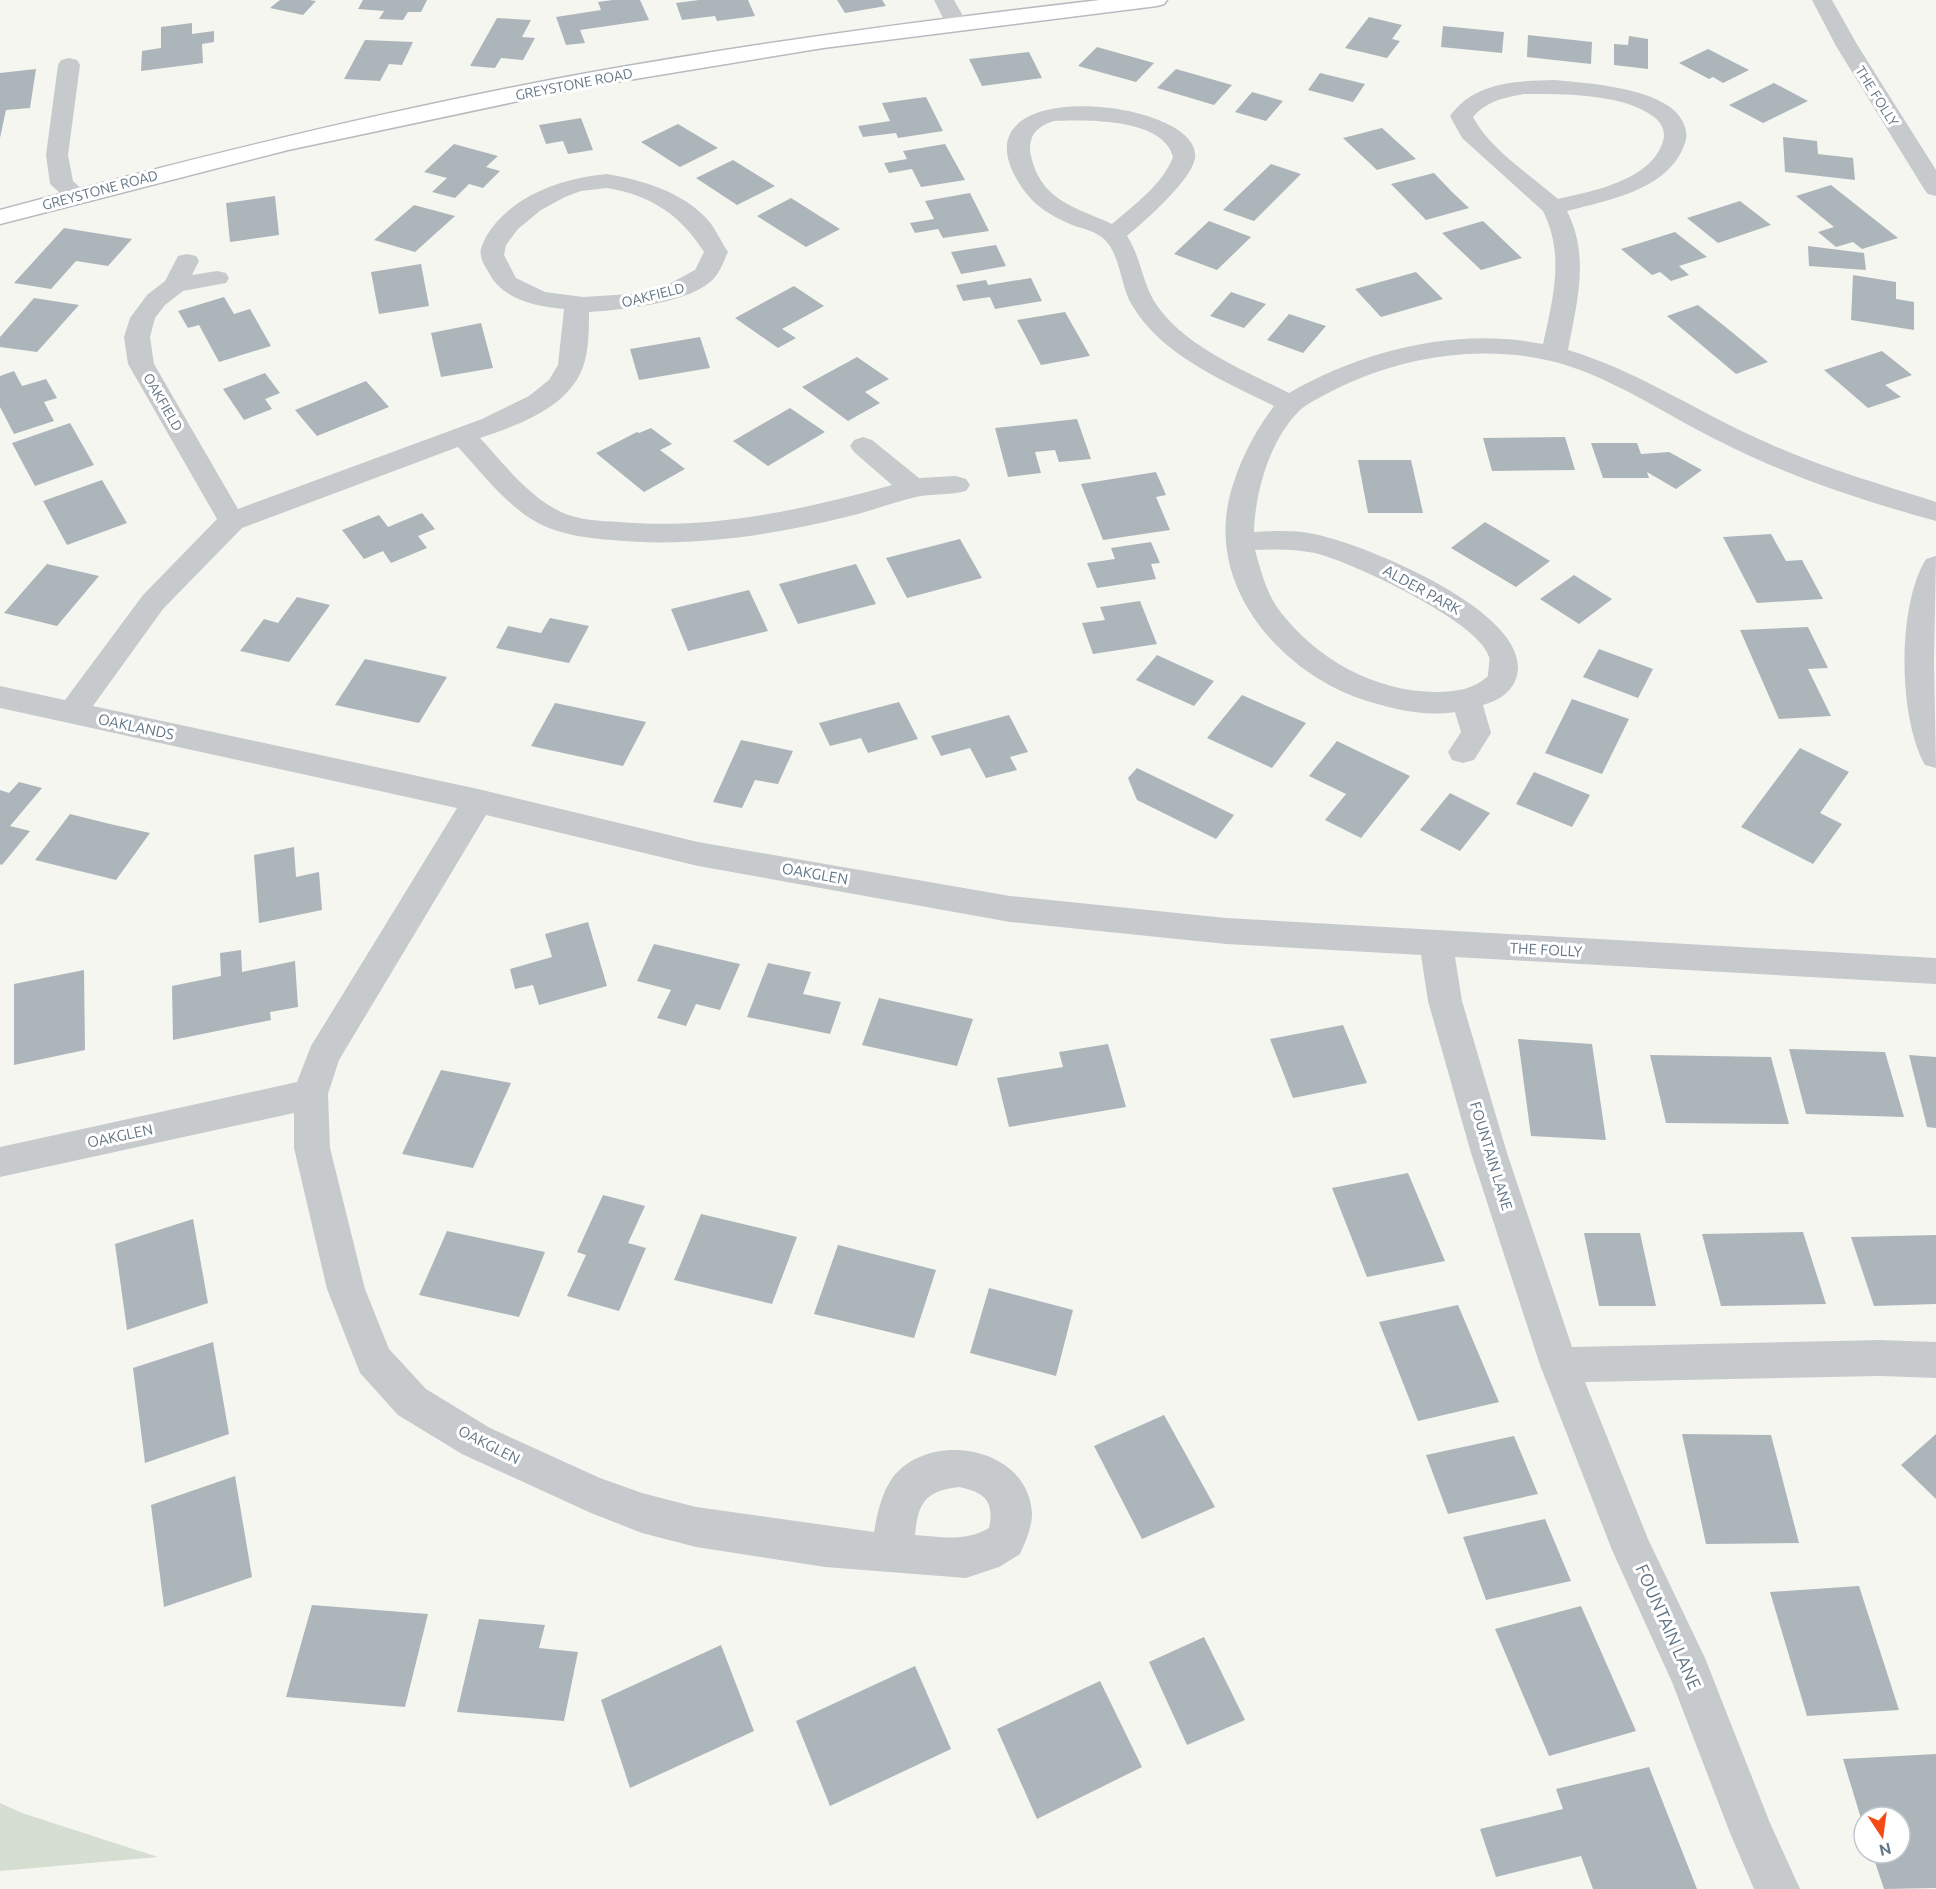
<svg xmlns="http://www.w3.org/2000/svg" width="1936" height="1889" font-family="Ubuntu,sans-serif">
<style>
.green{fill:#d6ded2}
.building{fill:#acb5ba}
.lines{fill:none;stroke-linecap:round;stroke-linejoin:round}
.major-casing{stroke:#b7bbbf;stroke-width:3}
.minor{fill:#c7cacd;fill-rule:evenodd}
.major{fill:#fff;fill-rule:evenodd}
.labels{text-anchor:middle;stroke-width:6;stroke-linejoin:round;paint-order:stroke}
.far-street-label{font-size:14px;fill:#617585;stroke:#fff}
.street-label{font-size:15px;fill:#617585;stroke:#fff}
.near-street-label{font-size:18px;fill:#617585;stroke:#fff}
</style>
<rect width="100%" height="100%" fill="#f6f6f1"/>
<polygon class="green" points="0,1803 22,1813 158,1857 0,1871"/>
<g class="building">
<polygon points="280,0 309,0 316,1 303,15 270,8"/>
<polygon points="363,0 427,0 421,12 408,12 403,20 379,19 384,11 358,9"/>
<polygon points="613,0 640,0 649,20 580,30 585,43 566,45 556,17 601,10 598,2"/>
<polygon points="699,0 748,0 755,16 717,21 715,16 682,20 676,3"/>
<polygon points="837,0 882,0 886,6 845,13"/>
<polygon points="1369,17 1402,25 1392,39 1400,41 1387,58 1345,48"/>
<polygon points="497,18 531,20 522,37 535,38 523,60 501,58 495,68 470,66"/>
<polygon points="192,23 192,34 214,31 214,42 202,44 203,63 141,71 142,51 161,48 161,27"/>
<polygon points="1443,26 1504,32 1502,53 1441,47"/>
<polygon points="1528,35 1592,42 1591,64 1527,57"/>
<polygon points="1629,36 1648,39 1648,69 1614,65 1614,44 1628,45"/>
<polygon points="365,40 413,42 402,65 389,64 380,81 344,79"/>
<polygon points="1097,47 1154,63 1136,82 1078,66"/>
<polygon points="1708,49 1749,70 1723,83 1713,77 1709,79 1679,63"/>
<polygon points="1029,52 1042,78 982,86 969,59"/>
<polygon points="36,69 30,108 6,110 0,138 0,73"/>
<polygon points="1176,69 1232,85 1214,105 1157,88"/>
<polygon points="1320,73 1365,84 1353,102 1308,90"/>
<polygon points="1774,83 1808,101 1763,123 1729,105"/>
<polygon points="1252,92 1283,101 1266,121 1235,112"/>
<polygon points="926,97 943,131 898,138 896,133 863,137 858,126 890,121 882,103"/>
<polygon points="581,118 593,150 568,154 563,141 546,144 539,125"/>
<polygon points="678,124 718,148 680,167 641,142"/>
<polygon points="1382,128 1416,159 1377,170 1343,138"/>
<polygon points="1783,137 1817,141 1818,154 1853,158 1855,180 1785,172"/>
<polygon points="454,144 498,156 486,167 500,171 483,188 469,184 455,198 432,192 447,178 424,172"/>
<polygon points="945,144 965,180 921,187 912,169 889,173 884,163 907,159 903,151"/>
<polygon points="733,160 775,186 737,205 696,178"/>
<polygon points="1271,164 1301,174 1254,221 1223,210"/>
<polygon points="1434,173 1451,191 1469,208 1426,220 1391,184"/>
<polygon points="1831,185 1898,238 1862,249 1853,242 1836,247 1818,232 1834,227 1796,196"/>
<polygon points="970,193 989,231 943,238 938,229 915,233 910,223 934,219 925,201"/>
<polygon points="275,196 279,235 230,242 226,203"/>
<polygon points="791,198 840,229 806,247 757,216"/>
<polygon points="1740,201 1771,225 1718,243 1687,218"/>
<polygon points="414,205 455,216 415,252 374,240"/>
<polygon points="1209,221 1251,237 1217,270 1174,254"/>
<polygon points="1483,221 1522,258 1481,270 1442,233"/>
<polygon points="64,228 132,239 108,266 76,261 51,289 14,283"/>
<polygon points="1675,232 1707,257 1679,266 1689,275 1671,281 1660,272 1652,275 1621,249"/>
<polygon points="996,245 1006,266 961,274 951,252"/>
<polygon points="1808,246 1864,253 1866,270 1809,266"/>
<polygon points="421,264 429,306 379,314 371,272"/>
<polygon points="1416,272 1443,299 1381,317 1355,289"/>
<polygon points="1853,275 1896,282 1896,299 1914,302 1914,330 1851,320"/>
<polygon points="1031,278 1042,301 995,309 990,297 963,301 956,285 986,280 988,285"/>
<polygon points="794,286 824,306 782,329 796,338 778,348 735,318"/>
<polygon points="1231,292 1266,304 1244,328 1210,316"/>
<polygon points="224,297 234,314 250,309 271,346 219,362 199,325 188,328 178,311"/>
<polygon points="34,298 79,305 37,352 0,347 0,337"/>
<polygon points="1698,305 1733,333 1768,362 1736,374 1667,316"/>
<polygon points="1065,312 1090,356 1041,365 1017,320"/>
<polygon points="1289,314 1326,326 1303,353 1267,340"/>
<polygon points="481,323 493,368 441,377 431,333"/>
<polygon points="700,337 710,368 639,380 630,349"/>
<polygon points="1882,351 1912,375 1885,385 1901,397 1868,408 1824,370"/>
<polygon points="857,357 889,379 865,392 880,403 848,421 802,387"/>
<polygon points="14,371 22,386 46,379 57,398 44,402 54,421 14,434 0,407 0,376"/>
<polygon points="265,373 280,393 265,399 272,409 244,420 223,389"/>
<polygon points="366,381 389,407 317,436 295,410"/>
<polygon points="790,408 825,432 768,466 733,441"/>
<polygon points="1077,419 1091,459 1059,462 1055,450 1035,452 1041,473 1008,477 995,428"/>
<polygon points="70,423 94,465 35,486 12,443"/>
<polygon points="651,428 672,444 660,450 685,469 644,492 596,453 637,432 639,433"/>
<polygon points="1565,437 1575,470 1492,471 1483,438"/>
<polygon points="1591,443 1637,443 1641,454 1669,452 1702,470 1676,489 1647,472 1649,478 1603,478"/>
<polygon points="1358,460 1411,460 1423,513 1368,513"/>
<polygon points="1156,472 1166,495 1156,497 1170,530 1103,540 1081,484"/>
<polygon points="102,480 127,523 67,545 43,501"/>
<polygon points="422,513 435,529 418,536 427,548 391,563 383,551 364,559 342,530 379,515 388,527"/>
<polygon points="1485,522 1517,541 1550,561 1516,587 1451,548"/>
<polygon points="1771,534 1786,561 1802,560 1823,599 1757,603 1723,537"/>
<polygon points="960,539 982,578 907,598 886,558"/>
<polygon points="1151,542 1160,563 1151,564 1156,579 1097,588 1087,563 1115,559 1111,548"/>
<polygon points="47,564 99,576 57,626 4,613"/>
<polygon points="856,564 876,604 798,624 779,584"/>
<polygon points="1574,575 1612,599 1579,624 1540,599"/>
<polygon points="749,590 768,631 688,651 671,609"/>
<polygon points="297,597 330,605 289,662 240,651 264,619 278,623"/>
<polygon points="1140,601 1157,644 1093,654 1082,623 1105,620 1100,607"/>
<polygon points="550,618 589,626 569,663 496,648 508,626 541,633"/>
<polygon points="1808,627 1828,668 1808,669 1831,716 1779,719 1740,630"/>
<polygon points="1599,649 1653,669 1638,698 1583,677"/>
<polygon points="1157,655 1214,681 1194,706 1136,680"/>
<polygon points="365,659 447,677 419,723 335,705"/>
<polygon points="1242,695 1306,723 1272,768 1207,738"/>
<polygon points="1572,699 1629,719 1602,774 1545,753"/>
<polygon points="899,702 918,739 868,753 861,738 830,746 819,723"/>
<polygon points="555,703 646,722 623,766 531,746"/>
<polygon points="1009,715 1028,752 1010,757 1017,770 986,778 970,748 941,756 931,736"/>
<polygon points="741,740 793,751 778,784 755,780 742,808 713,802"/>
<polygon points="1337,741 1410,776 1361,838 1325,820 1346,794 1309,776"/>
<polygon points="1800,748 1849,772 1820,813 1842,824 1813,864 1741,827"/>
<polygon points="1137,768 1234,815 1216,839 1137,800 1128,778"/>
<polygon points="1534,772 1590,795 1572,827 1516,804"/>
<polygon points="19,782 42,788 10,826 30,831 2,865 0,864 0,790 9,793"/>
<polygon points="1450,793 1490,813 1460,851 1420,830"/>
<polygon points="70,814 110,824 150,833 116,880 35,860"/>
<polygon points="294,847 296,877 319,872 322,910 259,923 254,855"/>
<polygon points="588,922 607,986 539,1005 533,985 515,989 510,969 552,957 545,934"/>
<polygon points="654,944 740,964 720,1010 696,1004 686,1026 657,1018 671,990 637,981"/>
<polygon points="241,950 242,972 295,961 298,1007 270,1012 271,1020 173,1040 172,986 221,976 220,953"/>
<polygon points="768,963 811,972 803,994 841,1002 830,1034 747,1017"/>
<polygon points="84,970 85,1050 14,1065 14,984"/>
<polygon points="879,998 973,1019 957,1066 862,1045"/>
<polygon points="1343,1025 1367,1083 1293,1098 1270,1039"/>
<polygon points="1518,1039 1592,1044 1606,1140 1531,1136"/>
<polygon points="1108,1044 1126,1107 1009,1127 997,1078 1063,1067 1059,1052"/>
<polygon points="1789,1049 1885,1052 1904,1117 1806,1114"/>
<polygon points="1650,1055 1771,1057 1789,1124 1666,1123"/>
<polygon points="1909,1055 1936,1057 1936,1128 1927,1127"/>
<polygon points="441,1070 511,1083 473,1168 402,1154"/>
<polygon points="1408,1173 1445,1261 1367,1277 1332,1188"/>
<polygon points="603,1195 645,1206 628,1243 646,1248 619,1311 567,1296 586,1255 577,1252"/>
<polygon points="701,1214 797,1237 772,1304 674,1280"/>
<polygon points="193,1219 208,1303 127,1330 115,1244"/>
<polygon points="447,1231 545,1252 519,1317 419,1295"/>
<polygon points="1803,1232 1826,1304 1721,1306 1702,1234"/>
<polygon points="1584,1233 1640,1233 1656,1306 1599,1306"/>
<polygon points="1936,1235 1936,1304 1874,1306 1851,1237"/>
<polygon points="838,1245 936,1270 914,1338 814,1314"/>
<polygon points="989,1288 1073,1310 1056,1376 970,1353"/>
<polygon points="1458,1305 1499,1402 1418,1421 1379,1322"/>
<polygon points="213,1342 229,1434 145,1463 133,1368"/>
<polygon points="1164,1415 1215,1507 1142,1539 1094,1446"/>
<polygon points="1682,1434 1771,1435 1799,1543 1706,1544"/>
<polygon points="1936,1434 1936,1499 1901,1465"/>
<polygon points="1514,1436 1538,1494 1448,1514 1426,1455"/>
<polygon points="235,1476 252,1577 164,1607 151,1505"/>
<polygon points="1545,1519 1571,1581 1486,1600 1463,1537"/>
<polygon points="1859,1586 1899,1710 1807,1716 1770,1592"/>
<polygon points="312,1605 428,1614 405,1707 286,1697"/>
<polygon points="1581,1606 1636,1731 1549,1756 1495,1629"/>
<polygon points="479,1619 545,1625 539,1648 578,1652 564,1721 457,1712"/>
<polygon points="1204,1637 1245,1720 1187,1745 1149,1662"/>
<polygon points="721,1645 754,1731 630,1788 601,1700"/>
<polygon points="915,1666 951,1749 830,1806 796,1721"/>
<polygon points="1100,1681 1142,1767 1037,1819 997,1729"/>
<polygon points="1936,1754 1936,1888 1884,1889 1872,1853 1900,1853 1900,1817 1864,1817 1863,1825 1843,1759"/>
<polygon points="1649,1767 1697,1889 1593,1889 1581,1856 1496,1877 1480,1829 1563,1809 1556,1789"/>
</g>
<g class="lines">
<g class="major-casing">
<path id="major" d="M1100 0H1167L1164 4 1157 6 823 48 580 88 288 150 0 224V210C192 158 386 110 582 74 753 43 926 20 1100 0Z"/>
</g>
<g class="minor">
<polygon points="934,0 954,0 967,23 964,28 956,29 948,28"/>
<polygon points="1812,0 1832,0 1858,46 1936,170 1936,196 1928,194 1924,189 1836,46"/>
<polygon points="69,58 77,60 80,65 68,155 73,181 89,196 85,201 77,203 69,201 50,184 46,155 58,65 61,60"/>
<path d="M1554 80C1588 83 1642 87 1670 107 1681 115 1690 130 1685 143 1669 190 1609 200 1567 211 1590 256 1577 302 1568 350 1636 370 1694 410 1759 439 1816 466 1876 483 1936 502V521C1864 501 1790 477 1723 443 1667 416 1612 376 1551 361 1479 344 1400 357 1334 390 1323 396 1309 402 1299 411 1270 440 1255 492 1254 532 1274 531 1294 530 1314 534 1364 544 1520 608 1518 668 1517 689 1501 700 1483 705L1491 733 1474 760 1463 763 1452 760 1448 752 1461 732 1455 712C1423 717 1392 709 1361 699 1285 673 1214 596 1227 510 1233 473 1252 435 1274 406 1224 381 1162 356 1132 305 1120 286 1121 255 1104 239 1096 232 1085 229 1075 226 1052 217 1032 205 1019 183 949 71 1204 99 1195 158 1192 180 1144 222 1127 236 1141 257 1142 283 1156 304 1185 347 1244 370 1289 393 1364 350 1457 327 1543 344 1553 298 1565 255 1543 211L1462 138 1450 116C1474 82 1516 81 1554 80ZM1524 94C1561 94 1623 93 1654 117 1662 123 1666 132 1663 141 1651 181 1592 191 1558 199 1530 175 1489 148 1473 117 1487 101 1503 98 1524 94ZM1054 121C1087 120 1163 118 1173 157 1163 184 1134 205 1112 224 1083 210 1048 203 1035 169 1032 160 1028 150 1031 141 1033 130 1044 124 1054 121ZM1255 550C1275 549 1295 549 1315 553 1351 562 1479 621 1489 657 1490 662 1488 670 1488 676 1474 689 1456 692 1437 692 1375 692 1316 659 1279 610 1266 592 1261 571 1255 550Z"/>
<path d="M607 174C642 180 683 192 708 220 716 229 721 242 728 252 724 260 721 270 715 277 694 303 621 310 589 312 589 330 589 350 583 367 568 408 518 425 480 438 504 464 528 496 561 512 578 520 600 521 619 522 712 530 803 510 892 485L854 452 850 446 854 440 863 437 872 440 919 478 956 476 966 479 970 485 966 491C948 496 929 493 912 498 891 503 871 511 850 516 773 535 692 548 611 540 588 538 561 535 540 524 507 507 483 474 458 447L242 528 163 609 93 706 478 789 698 842 1010 896 1226 918 1936 958V984L1455 957 1462 1001 1507 1153 1572 1347 1880 1340 1936 1342V1378L1880 1376 1585 1382 1648 1539 1705 1658 1770 1823 1800 1889H1754L1730 1833 1672 1682 1612 1550 1540 1365 1471 1153 1428 1001 1421 955 1226 944 1010 922 698 866 486 815 339 1060 328 1094 330 1148 365 1289 389 1349 426 1389 490 1428 600 1478 642 1493 696 1507 874 1532C877 1515 881 1495 891 1480 926 1429 1029 1445 1032 1514 1032 1527 1025 1543 1020 1554L999 1567 966 1578 825 1567 696 1547 642 1533 591 1513 462 1454 398 1415 360 1373 327 1289 294 1148V1113L0 1177V1147L297 1082 311 1046 457 808 0 708V686L65 700 143 595 217 519 128 364 124 337 130 318 147 295 165 281 178 256 187 254 196 256 199 261 192 275 217 271 226 273 229 278 226 283 183 291 165 305 155 318 150 337 154 364 238 509 482 419 529 396 549 380 558 365 564 309C536 306 503 300 489 273 486 268 482 262 481 256 479 249 484 241 487 235 512 195 563 178 607 174ZM607 188C650 195 681 215 704 252L695 270 665 286 631 294 583 297 545 292 516 278 504 255 506 245 518 229 541 210 565 197 581 191ZM959 1487C984 1492 995 1501 989 1528 965 1542 941 1537 915 1535 918 1503 925 1491 959 1487Z"/>
<path d="M1936 556 1934 661 1936 768 1925 765C1898 717 1897 606 1926 559Z"/>
</g>
<use href="#major" class="major"/>
</g>
<g class="labels">
<g class="far-street-label">
<text transform="translate(574 84) rotate(-11)" y="5">GREYSTONE ROAD</text>
<text transform="translate(1877 96) rotate(58)" y="5">THE FOLLY</text>
<text transform="translate(100 190) rotate(-15)" y="5">GREYSTONE ROAD</text>
<text transform="translate(653 295) rotate(-14)" y="5">OAKFIELD</text>
<text transform="translate(163 402) rotate(60)" y="5">OAKFIELD</text>
</g>
<g class="street-label">
<text transform="translate(1422 590) rotate(29)" y="5">ALDER PARK</text>
<text transform="translate(136 727) rotate(12)" y="5">OAKLANDS</text>
<text transform="translate(815 874) rotate(10)" y="5">OAKGLEN</text>
<text transform="translate(1546 950) rotate(3)" y="5">THE FOLLY</text>
<text transform="translate(120 1136) rotate(-12)" y="5">OAKGLEN</text>
<text transform="translate(1491 1156) rotate(73)" y="5">FOUNTAIN LANE</text>
<text transform="translate(489 1445) rotate(27)" y="5">OAKGLEN</text>
</g>
<g class="near-street-label">
<text transform="translate(1668 1627) rotate(66)" y="6">FOUNTAIN LANE</text>
</g>
</g>
<g transform="translate(1882 1835) rotate(167)"><circle r="28" fill="#ffffff" stroke="#c0c8ce" stroke-width="1.5"/>
<path d="M0-4.5L10 22L0 15L-10 22Z" fill="#f44a13"/>
<text y="-9" font-size="16" font-weight="bold" text-anchor="middle" fill="#617585">N</text>
</g>
</svg>
